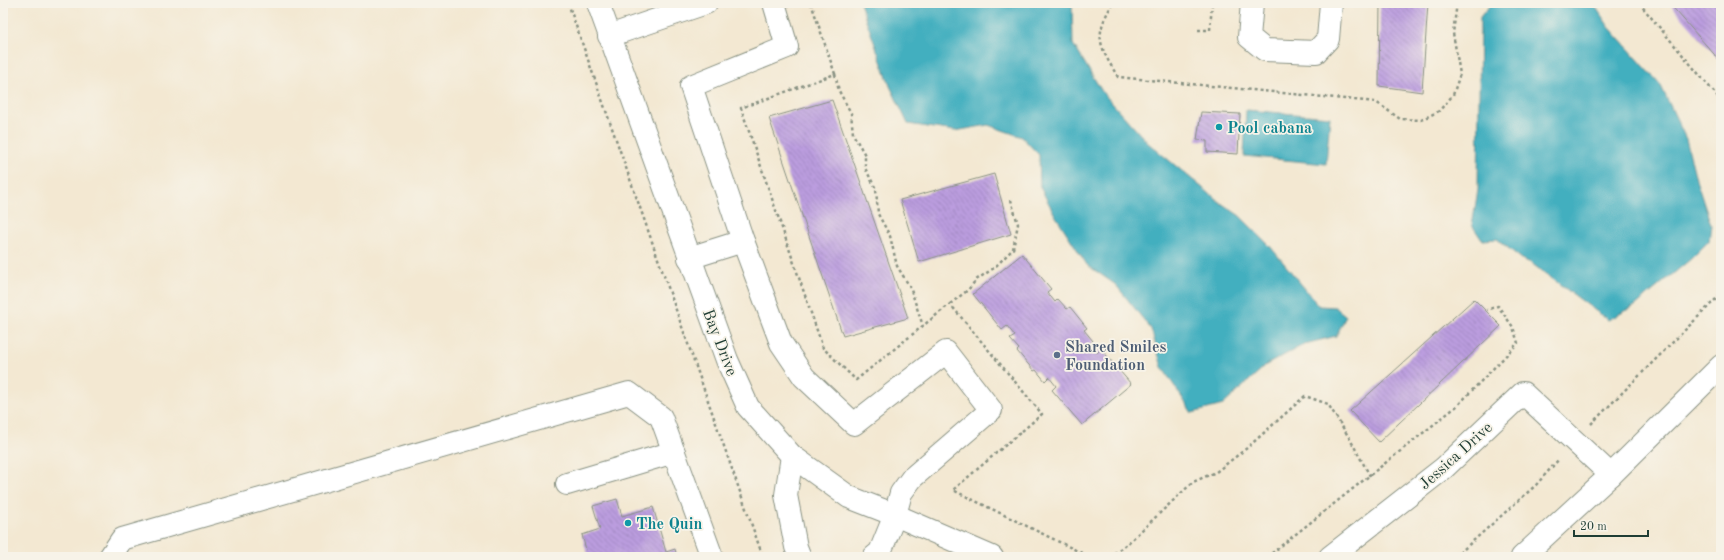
<svg xmlns="http://www.w3.org/2000/svg" width="1724" height="560" font-family="'Old Standard TT',serif">
<style>
.water{fill:#42afbf;stroke:#30767a}
.building{fill:url(#building-back-hatch)}
.lines{fill:none;stroke-linecap:round;stroke-linejoin:round}
.minor-casing{stroke:#899283;stroke-width:24}
.path{stroke:#899283;stroke-width:2.5;stroke-dasharray:3 3;stroke-linecap:butt}
.minor{stroke:#fff;stroke-width:22}
.culture-dot{fill:#0f9aa8;stroke:#f7f3e8;stroke-width:1.5}
.service-dot{fill:#5c6f8a;stroke:#f7f3e8;stroke-width:1.5}
.labels{text-anchor:middle;stroke-width:3.5;stroke-linejoin:round;paint-order:stroke}
.culture-label{font-size:16px;font-weight:bold;fill:#0d838f;stroke:#f7f3e8;text-anchor:start}
.street-label{font-size:16px;fill:#1f3d34;stroke:#f7f3e8}
.service-label{font-size:16px;font-weight:bold;fill:#4e5e75;stroke:#f7f3e8;text-anchor:start}
</style>
<defs>
<pattern id="building-back-hatch" width="6" height="6" patternUnits="userSpaceOnUse"><rect width="6" height="6" fill="#bb9ddf"/><path d="M-1 5l2 2M0 0l6 6M5-1l2 2" fill="none" stroke="#9781b6"/></pattern>
</defs>
<rect width="100%" height="100%" fill="#f7f3e8"/>
<filter id="ink" filterUnits="userSpaceOnUse"><feTurbulence type="fractalNoise" baseFrequency=".025" numOctaves="2"/><feDisplacementMap in="SourceGraphic" scale="8" xChannelSelector="R" yChannelSelector="G"/><feConvolveMatrix kernelMatrix="1 2 1 2 8 2 1 2 1" color-interpolation-filters="sRGB"/></filter>
<filter id="wash" filterUnits="userSpaceOnUse"><feTurbulence type="fractalNoise" baseFrequency=".012" numOctaves="4" result="noise"/><feDisplacementMap in="SourceGraphic" scale="16" xChannelSelector="R" yChannelSelector="G"/><feGaussianBlur stdDeviation="0.9" result="paint"/><feColorMatrix in="noise" values="0 0 0 0 0 0 0 0 0 0 0 0 0 0 0 0 0 1.4 0 .05"/><feComposite in="paint" operator="in"/></filter>
<g filter="url(#wash)">
<rect width="100%" height="100%" fill="#f3e8d2"/>
<g class="water">
<polygon points="860,3 1072,3 1073,44 1103,93 1148,143 1221,203 1240,216 1269,245 1319,306 1335,307 1346,316 1336,336 1305,344 1266,365 1223,405 1192,413 1162,367 1151,329 1116,285 1087,265 1055,215 1040,187 1039,155 1022,137 988,125 955,131 908,124 890,86"/>
<polygon points="1492,3 1593,3 1609,27 1660,84 1686,139 1697,183 1711,225 1709,241 1692,258 1635,306 1608,320 1531,263 1522,259 1497,239 1482,240 1472,225 1478,190 1480,17"/>
<polygon points="1246,110 1330,117 1326,164 1244,156"/>
</g>
<g id="blocks">
<g class="building">
<polygon points="1380,3 1428,3 1422,92 1379,86"/>
<polygon points="1669,3 1721,3 1721,62"/>
<polygon points="832,100 908,318 843,336 769,118"/>
<polygon points="1201,112 1240,114 1238,154 1207,152 1207,141 1197,140"/>
<polygon points="994,174 1011,234 919,262 900,200"/>
<polygon points="1022,254 1051,289 1047,292 1055,302 1058,299 1067,309 1070,307 1087,328 1084,330 1093,341 1090,344 1097,353 1101,349 1131,384 1082,425 1052,390 1056,386 1049,377 1045,381 1036,370 1034,371 1017,351 1019,349 1010,339 1015,336 1007,326 1002,330 973,294"/>
<polygon points="1474,299 1501,326 1379,442 1350,411"/>
<polygon points="617,499 622,516 653,507 666,552 675,549 677,557 588,557 582,535 600,529 593,506"/>
</g>
</g>
</g>
<g filter="url(#ink)">
<use href="#blocks" fill-opacity="0" stroke="#899283" stroke-width="1"/>
<g class="lines">
<g class="minor-casing">
<g id="minor">
<polyline points="598,3 727,360 748,407 792,456 849,497 895,515 992,557"/>
<polyline points="774,3 787,47 691,86 743,241 781,343 804,377 854,424 946,352 991,410 912,478 901,493 895,515 880,552 874,557"/>
<polyline points="1252,3 1249,37 1265,50 1316,52 1328,39 1331,3"/>
<polyline points="609,36 706,3"/>
<polyline points="689,258 743,241"/>
<polyline points="792,456 786,495 796,547 800,557"/>
<polyline points="567,484 674,452"/>
<polyline points="110,557 122,539 629,393 661,417 712,557"/>
<polyline points="1330,557 1444,468 1523,393 1611,475"/>
<polyline points="1522,557 1611,475 1721,366"/>
</g>
</g>
<g class="path">
<polyline points="568,3 763,557"/>
<polyline points="811,3 835,74 741,108 823,348 856,380 950,304 1042,414 953,490 1090,557"/>
<path d="M1113 3C1093 36 1099 46 1118 77L1376 102 1400 119 1421 120 1439 111 1453 95 1460 74 1453 33 1457 3"/>
<polyline points="1639,3 1718,97 1721,142"/>
<polyline points="1198,30 1210,30 1212,3"/>
<polyline points="835,74 839,91 851,113 853,134 865,155 865,168 876,189 878,214 890,236 897,266 910,287 923,326"/>
<polyline points="950,304 968,290 976,280 994,268 1013,249 1018,224 1011,200"/>
<polyline points="1591,424 1721,294"/>
<polyline points="1109,557 1128,543 1193,482 1216,472 1247,448 1305,396 1328,404 1350,439 1370,476"/>
<polyline points="1267,557 1457,406 1518,343 1513,327 1498,306 1487,310"/>
<polyline points="1455,557 1536,485 1559,459"/>
</g>
<use href="#minor" class="minor"/>
</g>
</g>
<g class="culture-dot">
<circle cx="1219" cy="127" r="4"/>
<circle cx="628" cy="523" r="4"/>
</g>
<circle class="service-dot" cx="1057" cy="355" r="4"/>
<g class="labels">
<g class="culture-label">
<text x="1227" y="133">Pool cabana</text>
<text x="636" y="529">The Quin</text>
</g>
<g class="street-label">
<text transform="translate(721 342) rotate(69)" y="6">Bay Drive</text>
<text transform="translate(1455 455) rotate(-42)" y="6">Jessica Drive</text>
</g>
<g class="service-label">
<text x="1065" y="352">Shared Smiles<tspan x="1065" dy="18">Foundation</tspan></text>
</g>
</g>
<rect width="1724" height="560" fill="none" stroke="#f7f3e8" stroke-width="16"/>
<path d="M1574 530v6h74v-6" fill="none" stroke="#1f3d34" stroke-width="2"/>
<text x="1580" y="530" font-size="12" fill="#1f3d34" stroke="#f7f3e8" stroke-width="3" paint-order="stroke">20 m</text>
</svg>
